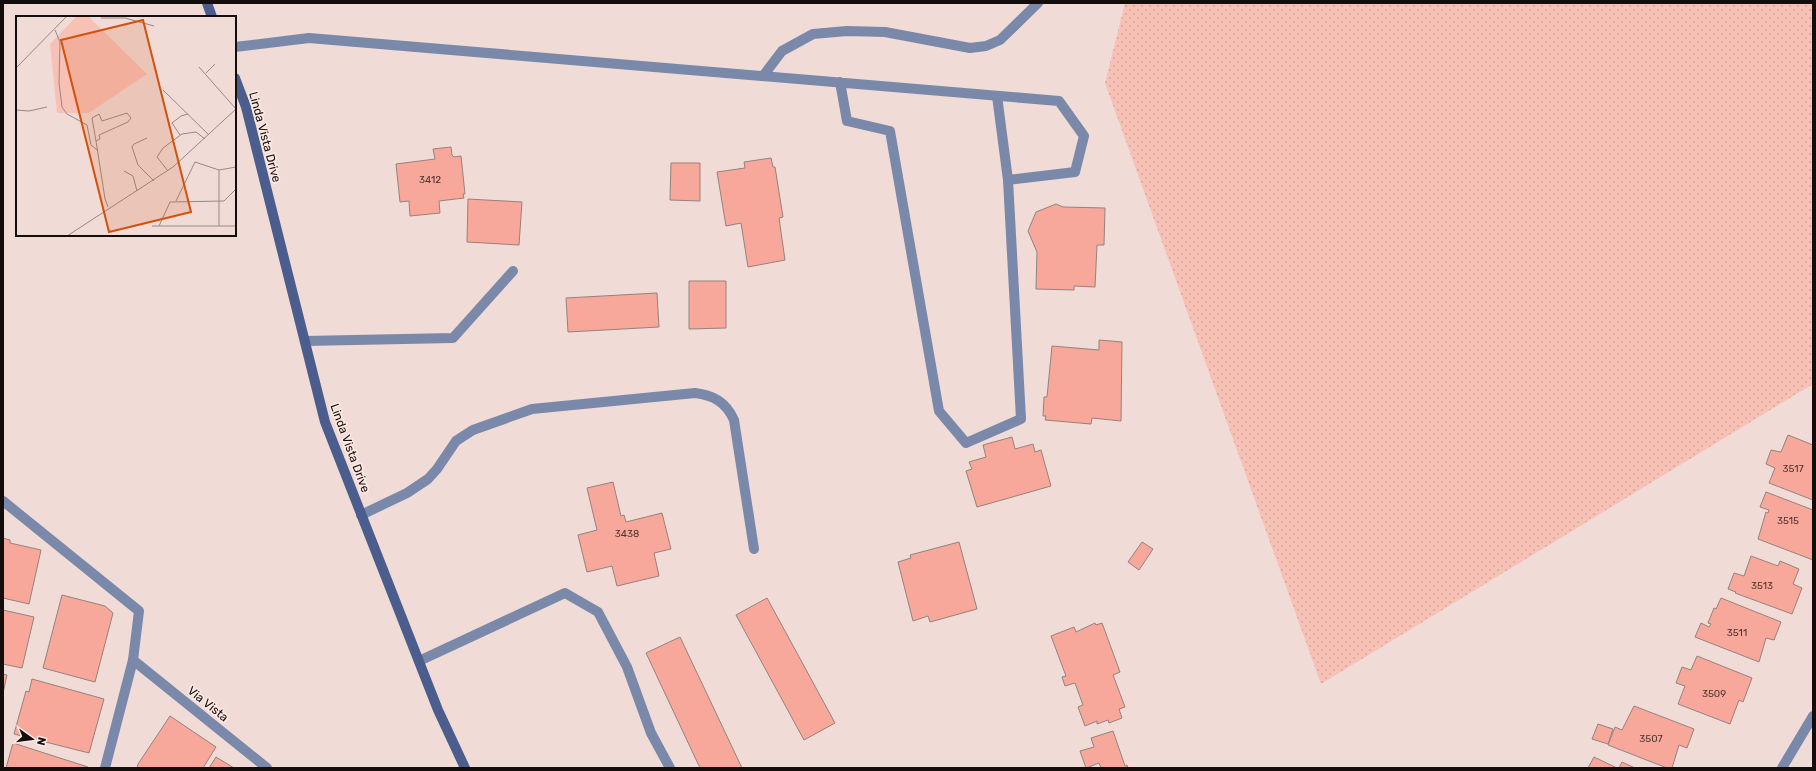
<svg xmlns="http://www.w3.org/2000/svg" width="1816" height="771" font-family="Rubik,sans-serif">
<style>
.grass{fill:url(#grass-dots)}
.building{fill:#f7a89a;stroke:#95827e}
.lines{fill:none;stroke-linecap:round;stroke-linejoin:round}
.lane{stroke:#7a88a9;stroke-width:10}
.street{stroke:#7a88a9;stroke-width:10}
.secondary{stroke:#4a5d8d;stroke-width:10}
.labels{text-anchor:middle;stroke-width:3.5;stroke-linejoin:round;paint-order:stroke}
.number-label{font-size:10px;fill:#4c342f}
.street-label{font-size:12px;fill:#130d0b;stroke:#fde8e4}
.inset-road{fill:none;stroke:#988985;stroke-width:1}
.view{fill:#d3510c;fill-opacity:0.15;stroke:#d3510c;stroke-width:2}
.inset-edge{fill:none;stroke:#130d0b;stroke-width:2}
</style>
<defs>
<pattern id="grass-dots" width="8" height="8" patternUnits="userSpaceOnUse"><rect width="8" height="8" fill="#f8c1b6"/><path d="M2 2h.1M6 6h.1" fill="none" stroke="#d4a59b" stroke-width="1.8" stroke-linecap="round"/></pattern>
</defs>
<rect width="100%" height="100%" fill="#f0dbd6"/>
<polygon class="grass" points="1125,3 1813,3 1813,384 1321,684 1105,83"/>
<g class="building">
<polygon points="451,147 452,155 454,157 461,156 465,194 463,194 464,198 439,201 440,213 410,216 409,201 400,202 396,164 435,159 433,149"/>
<polygon points="771,158 773,167 775,167 783,217 779,218 785,260 748,267 741,223 726,226 717,172 745,168 744,162"/>
<polygon points="671,163 700,163 700,201 670,200"/>
<polygon points="468,199 522,202 519,245 467,242"/>
<polygon points="1056,204 1063,207 1105,208 1104,245 1097,245 1095,287 1074,286 1074,290 1036,289 1037,252 1028,231 1036,212"/>
<polygon points="689,281 726,281 726,328 689,329"/>
<polygon points="657,293 659,327 568,332 566,298"/>
<polygon points="1099,340 1122,342 1121,421 1092,418 1091,424 1045,420 1046,416 1043,416 1044,397 1047,397 1052,346 1099,350"/>
<polygon points="1788,435 1813,445 1813,500 1769,483 1775,468 1766,464 1771,450 1781,452"/>
<polygon points="1012,437 1015,449 1033,444 1035,452 1041,450 1051,486 977,507 966,471 972,469 969,462 986,457 983,445"/>
<polygon points="613,482 621,516 624,515 626,522 662,513 671,549 654,553 659,576 617,586 612,566 587,572 578,535 597,530 587,488"/>
<polygon points="1766,492 1813,510 1813,560 1758,539 1766,512 1768,513 1769,510 1760,507"/>
<polygon points="3,538 10,540 10,543 41,550 29,604 3,598"/>
<polygon points="959,542 977,609 930,622 928,616 913,621 898,562 911,558 910,555"/>
<polygon points="1142,542 1153,549 1139,570 1128,562"/>
<polygon points="1751,556 1778,566 1780,561 1799,569 1793,584 1802,588 1792,614 1735,593 1736,592 1728,589 1734,573 1744,576"/>
<polygon points="62,595 105,606 113,613 95,682 43,668"/>
<polygon points="767,598 835,723 804,740 736,615"/>
<polygon points="1721,598 1781,622 1774,640 1766,638 1759,662 1695,637 1701,623 1709,627 1711,624 1708,623 1714,608 1716,609"/>
<polygon points="3,610 34,617 22,668 3,664"/>
<polygon points="1095,623 1096,625 1102,623 1120,672 1113,675 1125,707 1119,709 1122,718 1109,723 1108,720 1097,724 1097,721 1085,726 1078,707 1083,705 1075,683 1065,686 1062,677 1066,676 1051,636 1074,627 1076,632"/>
<polygon points="680,637 742,768 700,768 646,653"/>
<polygon points="1697,656 1752,678 1743,702 1739,700 1730,724 1678,704 1685,686 1676,683 1682,667 1691,670"/>
<polygon points="3,674 7,675 3,693"/>
<polygon points="32,679 104,699 89,753 14,734 26,691 29,692"/>
<polygon points="1634,706 1694,729 1687,748 1679,745 1672,768 1667,768 1608,745 1615,727 1622,730"/>
<polygon points="170,716 216,747 203,768 137,768 138,764"/>
<polygon points="1598,724 1613,729 1608,744 1592,739"/>
<polygon points="1113,731 1125,766 1127,765 1128,768 1101,768 1099,763 1086,768 1080,751 1094,747 1091,738"/>
<polygon points="13,743 88,767 88,768 6,768"/>
<polygon points="216,757 234,768 209,768"/>
<polygon points="1594,757 1617,768 1588,768"/>
<polygon points="1622,762 1635,768 1619,768"/>
</g>
<g class="lines">
<g class="lane">
<polyline points="235,47 309,38 1059,101 1084,136 1075,172 1008,180 1021,419 966,443 939,411 890,131 847,121 840,82"/>
<polyline points="763,76 782,51 813,34 847,31 885,32 970,48 986,46 1000,40 1038,3"/>
<polyline points="997,96 1008,180"/>
<polyline points="305,341 453,338 513,271"/>
<polyline points="3,501 139,611 133,660 105,768"/>
<path d="M361 515 407 493 428 479 437 469 456 441 462 437 473 430 532 409 695 393C713 395 726 402 734 420L754 549"/>
<polyline points="133,660 267,768"/>
<polyline points="419,661 565,593 598,612 627,667 651,733 670,768"/>
</g>
<polyline class="street" points="1782,768 1813,716"/>
<g class="secondary">
<polyline points="207,3 212,17"/>
<polyline points="235,78 246,107 325,422 438,710 465,768"/>
</g>
</g>
<g class="labels">
<g class="number-label">
<text x="430" y="183">3412</text>
<text x="1793" y="472">3517</text>
<text x="1788" y="524">3515</text>
<text x="627" y="537">3438</text>
<text x="1762" y="589">3513</text>
<text x="1737" y="636">3511</text>
<text x="1714" y="697">3509</text>
<text x="1651" y="742">3507</text>
</g>
<g class="street-label">
<text transform="translate(265 137) rotate(75)" y="4">Linda Vista Drive</text>
<text transform="translate(350 448) rotate(70)" y="4">Linda Vista Drive</text>
<text transform="translate(208 704) rotate(39)" y="4">Via Vista</text>
</g>
</g>
<g transform="translate(16 16)">
<rect width="220" height="220" fill="#f0dbd6"/>
<path d="M61 0H72L131 58 73 97H41L34 28Z" fill="#f8c1b6"/>
<path class="inset-road" d="M85 2H109L138 10M39 14 44 26 43 67 46 91 51 98 71 109 75 129 81 134M183 51 220 93M0 52 51 0M190 57 199 48M147 74 193 119M0 94 13 95 31 91M164 119 156 107 165 100 172 98M131 122 118 128 116 131 122 149 138 165M80 125 84 123 83 119 112 106 115 102 111 97 86 105 83 98 76 102 80 125 89 183 92 191M108 155 117 160 121 175M152 155 141 141 147 132 166 118 180 116 189 123M160 185 179 146 203 154 220 151M136 210H143L154 186 208 185 220 173M143 210H220M203 210V154M51 220 157 151 220 93"/>
<path class="view" d="M127 4 175 196 93 216 45 24Z"/>
<rect width="220" height="220" class="inset-edge"/>
</g>
<rect width="1816" height="771" fill="none" stroke="#130d0b" stroke-width="8"/>
<g transform="translate(32 739) rotate(104)" stroke="#fde8e4" stroke-width="3" paint-order="stroke">
<path d="M0-3L7 15L0 10L-7 15Z" fill="#130d0b"/>
<text y="-6" font-size="11" font-weight="bold" text-anchor="middle" fill="#130d0b">N</text>
</g>
</svg>
